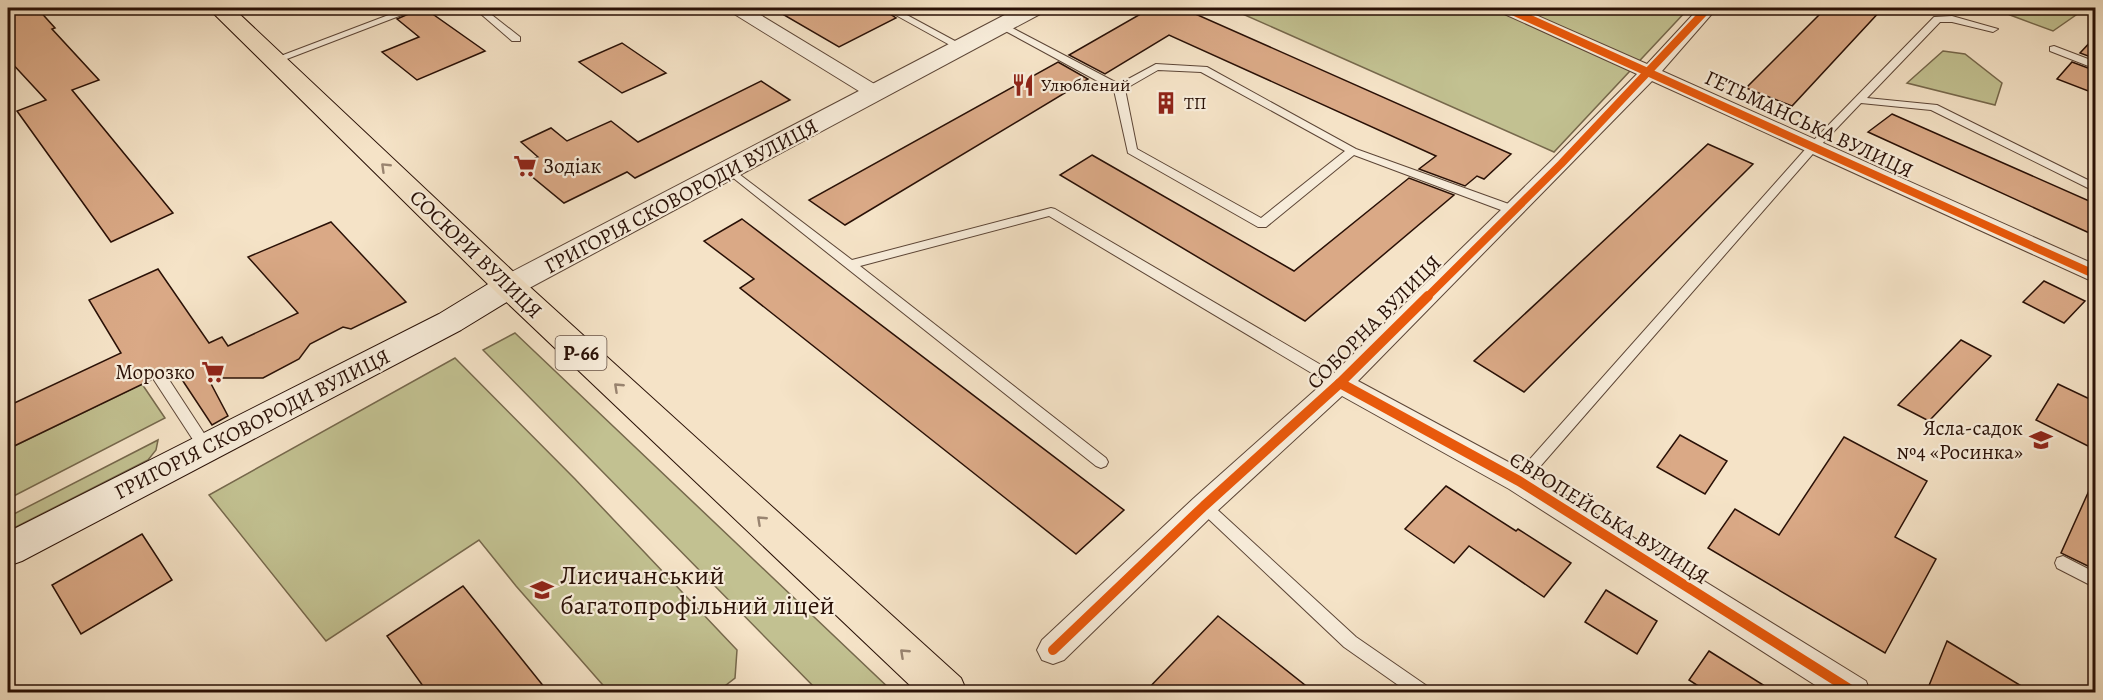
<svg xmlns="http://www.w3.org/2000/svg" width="2103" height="700" font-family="Alegreya,serif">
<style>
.green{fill:#c2c191;stroke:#76684c;stroke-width:1.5}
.building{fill:#daa986;stroke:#291006;stroke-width:1.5}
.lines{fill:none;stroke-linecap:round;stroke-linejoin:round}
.service-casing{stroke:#5c4536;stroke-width:2}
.minor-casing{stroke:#5c4536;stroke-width:2}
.tertiary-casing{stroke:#5c4536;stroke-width:2}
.secondary-casing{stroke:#291006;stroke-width:2}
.primary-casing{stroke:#291006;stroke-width:2}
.service{fill:#f8eddb;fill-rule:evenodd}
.minor{fill:#f8eddb;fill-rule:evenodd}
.tertiary{fill:#f8eddb;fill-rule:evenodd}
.secondary{fill:#f8eddb;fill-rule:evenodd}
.primary{fill:#f5e3c7;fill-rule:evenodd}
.cycleway-far1-casing{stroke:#f8eddb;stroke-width:10}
.cycleway-casing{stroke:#f8eddb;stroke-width:14}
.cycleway-far1{stroke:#e8590c;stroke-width:8}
.cycleway{stroke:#e8590c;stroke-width:10}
.oneway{stroke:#998470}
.labels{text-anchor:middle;stroke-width:4.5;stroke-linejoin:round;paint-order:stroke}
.far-poi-label{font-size:18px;fill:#291006;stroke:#f8eddb;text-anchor:start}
.shield{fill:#f8eddb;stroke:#675246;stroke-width:1.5}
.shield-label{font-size:20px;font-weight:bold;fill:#291006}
.street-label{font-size:21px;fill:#291006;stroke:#f8eddb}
.poi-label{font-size:21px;fill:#291006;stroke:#f8eddb;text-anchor:end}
.near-poi-label{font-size:26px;fill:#291006;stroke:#f8eddb;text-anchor:start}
</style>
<rect width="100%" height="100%" fill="#f5e3c7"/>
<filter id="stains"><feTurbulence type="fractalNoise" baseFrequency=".00333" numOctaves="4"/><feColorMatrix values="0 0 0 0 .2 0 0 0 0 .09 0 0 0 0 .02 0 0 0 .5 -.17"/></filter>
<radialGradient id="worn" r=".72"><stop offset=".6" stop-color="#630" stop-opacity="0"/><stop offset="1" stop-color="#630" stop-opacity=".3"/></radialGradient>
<g class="green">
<polygon points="1229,8 1689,8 1554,152"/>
<polygon points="1997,8 2086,8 2053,31 2010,15"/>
<polygon points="1943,51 1965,54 2002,83 1995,105 1907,83"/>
<polygon points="515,333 893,692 819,692 483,350"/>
<polygon points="455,358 575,479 737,650 735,678 717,692 609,692 516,586 479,540 326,641 209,495"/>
<polygon points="142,384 165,418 8,499 8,470 11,468 8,460 8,449"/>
<polygon points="158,440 156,450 148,460 8,531 8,517"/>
</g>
<g class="building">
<polygon points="8,8 37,8 55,28 52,29 99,80 72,90 173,213 111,242 17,111 46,100 8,59"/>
<polygon points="422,8 424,8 485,51 417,80 382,52 419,37 397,19"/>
<polygon points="772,8 881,8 896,18 839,47"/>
<polygon points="1151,8 1182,8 1511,154 1484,179 1477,176 1465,186 1419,169 1436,156 1169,35 1105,74 1069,55"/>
<polygon points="1826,8 1883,8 1792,106 1746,88"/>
<polygon points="2096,36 2096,59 2080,53"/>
<polygon points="622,43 666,73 622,93 579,62"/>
<polygon points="1058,62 1088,79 845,225 809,200"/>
<polygon points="2072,62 2096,71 2096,94 2057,79"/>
<polygon points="761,81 790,100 635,178 627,172 564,203 519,166 538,157 521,142 551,128 567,141 611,121 638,142"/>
<polygon points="1892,114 2096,204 2096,236 1868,132"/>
<polygon points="1708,144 1753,164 1524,392 1474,361"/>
<polygon points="1092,155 1294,271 1409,178 1454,195 1305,321 1060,175"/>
<polygon points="742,219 1124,510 1076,554 740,288 754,279 704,241"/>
<polygon points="331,222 406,302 351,329 343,327 310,344 299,359 263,378 208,378 228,416 212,425 175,369 167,372 159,369 152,371 151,380 8,449 8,406 121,353 89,300 158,269 209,343 222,337 228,346 298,313 248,257"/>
<polygon points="2044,281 2085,301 2064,323 2023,302"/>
<polygon points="1961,340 1991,356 1929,421 1898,405"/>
<polygon points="2058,384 2096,402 2096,450 2036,420"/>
<polygon points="1680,435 1727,461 1705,494 1657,467"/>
<polygon points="1844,437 1927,481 1895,537 1936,559 1885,653 1708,548 1735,509 1779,535"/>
<polygon points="2096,475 2096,570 2061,553"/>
<polygon points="1446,486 1516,531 1518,529 1571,563 1544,597 1469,546 1454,563 1405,529"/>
<polygon points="142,534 172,580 81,634 52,585"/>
<polygon points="463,586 549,693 428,693 387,636"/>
<polygon points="1606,590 1657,621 1637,654 1585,622"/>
<polygon points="1218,616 1315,693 1144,693"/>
<polygon points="1947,641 2033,693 1926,693"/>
<polygon points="1709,651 1776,693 1709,693 1689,680"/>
</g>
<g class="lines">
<g class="service-casing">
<g id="service">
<polygon points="407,8 420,8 279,62 275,63 270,60"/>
<polygon points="474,8 483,8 520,37 520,41 512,41"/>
<polygon points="883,8 894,8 966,47 965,49 957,49"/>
<polygon points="1952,16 1998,29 1993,32 1952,22 1940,22 1867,98 1937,105 2096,184 2096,192 1931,110 1861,103 1818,148 1524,485 1519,487 1514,485 1512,481 1514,477 1810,144 1934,17"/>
<path d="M1001 22 1119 84 1156 64 1207 67 1356 149 1517 207 1519 210 1517 213H1509L1354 155 1266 227H1258L1128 153 1114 90 998 27V23ZM1158 70 1201 72 1345 151 1261 218 1137 149 1125 89Z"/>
<polygon points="2054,46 2096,62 2096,69 2050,51 2050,47"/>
<polygon points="731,168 852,260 1051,208 1055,209 1345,379 1347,383 1345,387 1335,387 1049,216 860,266 1106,458 1108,462 1106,466 1101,468 1096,466 727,173 725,171"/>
<polygon points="159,371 164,372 211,444 213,448 211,452 201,452 154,380 152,376 154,372"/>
<polygon points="1204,500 1209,502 1356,637 1427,686 1429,692 1408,692 1344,647 1199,510 1196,506 1199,502"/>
<polygon points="2063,556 2096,573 2096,588 2057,568 2055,563 2057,558"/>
</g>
</g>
<g class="minor-casing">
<g id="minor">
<polygon points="728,8 749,8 881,88 884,92 881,96 867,96 731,12"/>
<polygon points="1497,8 1520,8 1647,64 1699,8 1717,8 1662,71 2096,265 2096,283 1652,81 1358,381 1529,473 1866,681 1870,692 1826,692 1509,489 1342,396 1214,514 1064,660 1053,664 1042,660 1037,650 1042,640 1194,498 1331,376 1553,159 1637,74 1500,12"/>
</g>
</g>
<g class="tertiary-casing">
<polygon id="tertiary" points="1018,8 1045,8 1042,13 520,293 509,296 498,293 494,286 498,279"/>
</g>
<g class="secondary-casing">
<polygon id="secondary" points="509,275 520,278 525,286 520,294 461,330 22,561 8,566 8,532 439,314 498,278"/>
</g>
<g class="primary-casing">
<polygon id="primary" points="208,8 233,8 520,278 961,678 967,692 917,692 498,294"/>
</g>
<use href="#service" class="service"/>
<use href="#minor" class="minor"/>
<use href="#tertiary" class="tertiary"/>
<use href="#secondary" class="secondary"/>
<use href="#primary" class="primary"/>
<g class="cycleway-far1-casing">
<g id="cycleway-far1">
<polyline points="1506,8 2096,275"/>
<polyline points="1426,298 1561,164 1708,8"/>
</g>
</g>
<g class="cycleway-casing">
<g id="cycleway">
<polyline points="1340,383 1519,481 1854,692"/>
<polyline points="1053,650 1204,506 1340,383 1428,296"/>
</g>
</g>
<use href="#cycleway-far1" class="cycleway-far1"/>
<use href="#cycleway" class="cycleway"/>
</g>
<defs><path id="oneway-chevron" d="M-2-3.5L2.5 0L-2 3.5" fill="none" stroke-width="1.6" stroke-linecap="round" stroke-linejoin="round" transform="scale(1.5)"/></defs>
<g class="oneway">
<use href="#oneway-chevron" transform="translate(385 167) rotate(-136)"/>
<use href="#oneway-chevron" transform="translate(618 387) rotate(-137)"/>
<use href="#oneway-chevron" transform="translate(761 520) rotate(-137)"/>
<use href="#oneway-chevron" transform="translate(904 653) rotate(-137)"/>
</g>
<defs>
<g id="restaurant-bare" transform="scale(1.8)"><path d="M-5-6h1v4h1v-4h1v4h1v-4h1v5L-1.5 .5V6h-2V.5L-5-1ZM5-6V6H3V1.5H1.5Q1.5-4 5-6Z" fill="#8f2418" stroke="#f8eddb" stroke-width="2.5" paint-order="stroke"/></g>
<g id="building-bare" transform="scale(1.8)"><path d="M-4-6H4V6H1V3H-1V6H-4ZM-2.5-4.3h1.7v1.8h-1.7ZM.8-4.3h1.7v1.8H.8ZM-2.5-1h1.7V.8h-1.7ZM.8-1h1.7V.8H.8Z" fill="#8f2418" stroke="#f8eddb" stroke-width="2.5" paint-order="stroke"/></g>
<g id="supermarket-bare" transform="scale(1.8)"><path d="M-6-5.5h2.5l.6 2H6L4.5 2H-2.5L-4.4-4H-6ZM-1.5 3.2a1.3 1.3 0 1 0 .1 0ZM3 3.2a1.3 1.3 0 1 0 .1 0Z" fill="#8f2418" stroke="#f8eddb" stroke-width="2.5" paint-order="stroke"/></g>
<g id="school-bare" transform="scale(1.8)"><path d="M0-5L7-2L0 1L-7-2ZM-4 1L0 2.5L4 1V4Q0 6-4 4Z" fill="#8f2418" stroke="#f8eddb" stroke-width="2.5" paint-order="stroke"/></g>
</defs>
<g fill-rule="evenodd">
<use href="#restaurant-bare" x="1023" y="85"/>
<use href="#building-bare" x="1166" y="103"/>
<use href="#supermarket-bare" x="525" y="166"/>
<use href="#supermarket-bare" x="213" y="372"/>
<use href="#school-bare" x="2041" y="440"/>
<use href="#school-bare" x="542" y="590"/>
</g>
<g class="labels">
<g class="far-poi-label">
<text x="1041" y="91">Улюблений</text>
<text x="1184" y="109">ТП</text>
</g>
<rect class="shield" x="555.5" y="336" width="51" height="34" rx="4.5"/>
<g class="shield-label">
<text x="581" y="360">Р-66</text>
</g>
<g class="street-label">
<text transform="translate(1809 124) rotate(25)" y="7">ГЕТЬМАНСЬКА ВУЛИЦЯ</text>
<text transform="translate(681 196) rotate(-28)" y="7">ГРИГОРІЯ СКОВОРОДИ ВУЛИЦЯ</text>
<text transform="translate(476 254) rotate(44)" y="7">СОСЮРИ ВУЛИЦЯ</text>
<text transform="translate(1374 322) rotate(-45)" y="7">СОБОРНА ВУЛИЦЯ</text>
<text transform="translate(252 424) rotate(-27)" y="7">ГРИГОРІЯ СКОВОРОДИ ВУЛИЦЯ</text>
<text transform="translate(1609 518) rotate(32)" y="7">ЄВРОПЕЙСЬКА ВУЛИЦЯ</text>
</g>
<g class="poi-label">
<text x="543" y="173" text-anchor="start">Зодіак</text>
<text x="195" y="379">Морозко</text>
<text x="2023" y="435">Ясла-садок<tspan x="2023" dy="24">№4 «Росинка»</tspan></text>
</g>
<g class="near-poi-label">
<text x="560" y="584">Лисичанський<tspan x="560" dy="30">багатопрофільний ліцей</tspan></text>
</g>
</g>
<rect width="2103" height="700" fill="none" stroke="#f5e3c7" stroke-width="30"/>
<rect x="9" y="9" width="2085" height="682" fill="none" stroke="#291006" stroke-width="3"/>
<rect x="15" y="15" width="2073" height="670" fill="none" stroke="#291006" stroke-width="1.5"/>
<rect width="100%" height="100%" filter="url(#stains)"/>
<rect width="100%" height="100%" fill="url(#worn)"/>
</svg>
